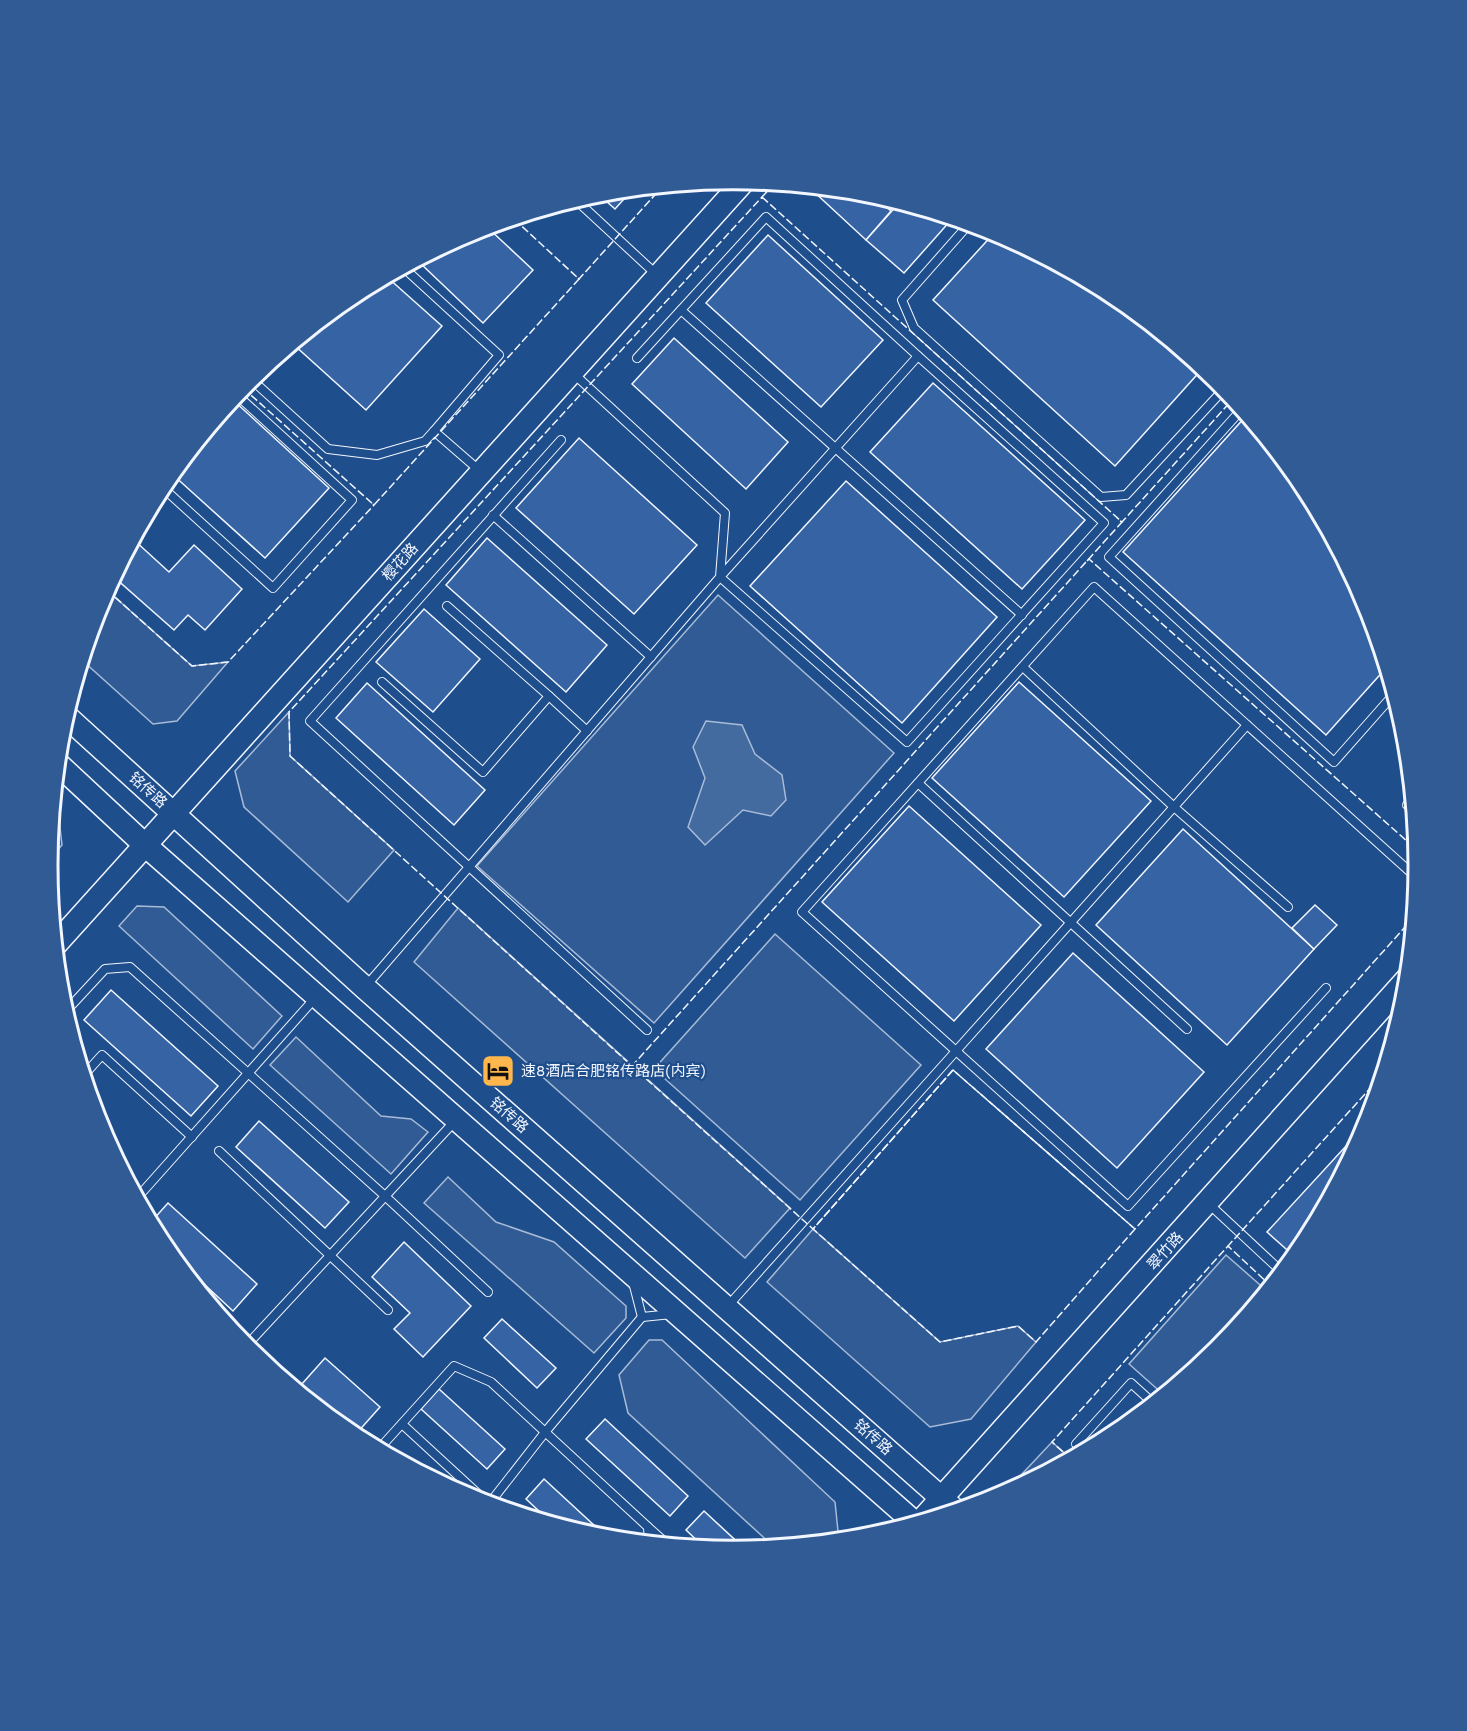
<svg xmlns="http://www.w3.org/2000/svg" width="1467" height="1731" font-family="'Work Sans','Noto Sans SC',sans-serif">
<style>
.built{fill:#305b95;stroke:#a8bbd7;stroke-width:1.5}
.water{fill:#446ba0;stroke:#a8bbd7;stroke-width:1.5}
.building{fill:#3563a3;stroke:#f2f6ff;stroke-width:1.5}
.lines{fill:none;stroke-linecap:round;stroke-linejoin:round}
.lane-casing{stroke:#f2f6ff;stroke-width:10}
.secondary-casing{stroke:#f2f6ff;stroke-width:25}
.lane{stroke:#1f4e8c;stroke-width:8}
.secondary{stroke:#1f4e8c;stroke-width:22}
.fence{stroke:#f2f6ff;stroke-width:1.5;stroke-dasharray:8 3;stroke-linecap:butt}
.labels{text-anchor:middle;stroke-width:4.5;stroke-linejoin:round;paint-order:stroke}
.street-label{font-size:15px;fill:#f2f6ff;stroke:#1f4e8c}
.poi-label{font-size:15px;fill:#f2f6ff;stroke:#1f4e8c;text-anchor:start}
.rim{fill:none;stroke:#f2f6ff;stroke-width:3}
</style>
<rect width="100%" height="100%" fill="#1f4e8c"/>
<g class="built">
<polygon points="107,590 192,666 228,662 177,721 153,724 83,661 100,603"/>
<polygon points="718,595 894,753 654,1023 477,866"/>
<polygon points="289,712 290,756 394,850 348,902 244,807 235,771"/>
<polygon points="54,800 57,802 62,845 48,861"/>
<polygon points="137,906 164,907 282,1016 253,1049 119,926"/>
<polygon points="458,908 790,1208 745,1258 414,962"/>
<polygon points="775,934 921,1065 800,1200 654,1069"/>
<polygon points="296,1037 381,1116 411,1119 428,1132 391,1174 270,1065"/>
<polygon points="448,1177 496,1222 554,1242 626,1306 626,1318 594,1353 424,1203"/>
<polygon points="813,1229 940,1342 1018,1326 1036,1342 971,1419 930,1427 767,1282"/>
<polygon points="1226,1255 1267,1291 1218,1350 1164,1395 1129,1364"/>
<polygon points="649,1340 662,1340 835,1502 839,1541 774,1547 628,1413 619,1375"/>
<polygon points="1052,1442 1071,1459 1021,1485 1022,1474"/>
</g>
<polygon class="water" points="706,721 742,725 755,754 782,775 786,800 771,816 743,810 705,845 688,827 705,778 693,747"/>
<g class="building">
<polygon points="814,188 873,195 891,211 866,240 812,190"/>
<polygon points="632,190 615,209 598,194 600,193"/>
<polygon points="899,203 952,219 904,273 866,240"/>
<polygon points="487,227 533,270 483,323 419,262 423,258 471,232"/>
<polygon points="995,232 1115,296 1203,368 1115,466 933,300"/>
<polygon points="768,235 883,340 821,407 706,303"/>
<polygon points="387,277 442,326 366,410 293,344 353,295"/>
<polygon points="674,338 788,442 746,489 632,384"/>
<polygon points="933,383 1085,520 1022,589 870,452"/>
<polygon points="233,400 329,488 265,558 172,474"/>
<polygon points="1247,415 1304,485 1367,603 1386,668 1326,735 1123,552"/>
<polygon points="579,438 697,545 634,614 516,508"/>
<polygon points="846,481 997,617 902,723 750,586"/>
<polygon points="487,538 607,645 566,692 446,585"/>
<polygon points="134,540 169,572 194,545 242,589 205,630 188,615 174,630 114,577"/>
<polygon points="424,609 480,659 433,712 376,662"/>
<polygon points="1019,682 1151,801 1064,897 932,778"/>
<polygon points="367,683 485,790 454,825 336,718"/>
<polygon points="909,806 1041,925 954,1021 822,902"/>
<polygon points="1183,829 1314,949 1227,1045 1096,925"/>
<polygon points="1315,905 1337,925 1314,949 1292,928"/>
<polygon points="1073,953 1204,1072 1117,1168 986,1049"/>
<polygon points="111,990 218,1086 191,1116 84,1020"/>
<polygon points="259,1121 349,1202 325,1228 236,1147"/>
<polygon points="1369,1121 1303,1247 1295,1257 1267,1232"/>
<polygon points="168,1203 257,1284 233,1311 163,1246 151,1222"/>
<polygon points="404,1242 471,1306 423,1357 394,1329 410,1313 372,1277"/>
<polygon points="502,1319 556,1368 537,1388 484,1338"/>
<polygon points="325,1358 380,1407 356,1434 301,1385"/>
<polygon points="439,1389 505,1449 487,1469 421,1409"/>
<polygon points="605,1419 688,1496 670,1516 586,1439"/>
<polygon points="544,1479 609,1539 599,1538 553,1524 526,1499"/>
<polygon points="704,1511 746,1550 733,1551 705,1548 686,1530"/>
</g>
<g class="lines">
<g class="lane-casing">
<g id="lane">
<polyline points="576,200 657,275"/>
<polyline points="969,224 902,300 914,328 1101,497 1126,495 1225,388"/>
<polyline points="404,268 499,355 434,431"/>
<polyline points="681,310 1022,615"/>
<polyline points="637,358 766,217 918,356"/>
<polyline points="251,379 328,449 377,455 425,441 434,431 480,471"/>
<polyline points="1242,409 1109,557 1334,762 1394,694"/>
<polyline points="561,440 310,721 647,1030"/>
<polyline points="162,487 273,588 352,500 237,395"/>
<polyline points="493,515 651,657"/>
<polyline points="447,606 549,696"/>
<polyline points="1023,667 1174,807 1288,907"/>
<polyline points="382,682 483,772 549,696 587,731"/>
<polyline points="1247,725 956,1051 1128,1206 1326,988"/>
<polyline points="918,783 1187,1029"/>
<polyline points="1407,805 1412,799"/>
<polyline points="366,986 720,577 918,356 1104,523 907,742 720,577 725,513 574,374"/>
<polyline points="64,1007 67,1010 105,969 130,967 385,1196 488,1292"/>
<polyline points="84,1075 102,1055 192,1137"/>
<polyline points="219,1151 388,1310"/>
<polyline points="137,1198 316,997"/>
<polyline points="1209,1204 1282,1272"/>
<polyline points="633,1282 642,1317 672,1314"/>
<polyline points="727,1307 956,1051 802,912 1094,587 1418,879"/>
<polyline points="246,1346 455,1121"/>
<polyline points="402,1424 489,1504"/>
<polyline points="379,1449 454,1366 491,1382 648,1527 649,1543"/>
<polyline points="1085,1451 1076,1444 1131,1383 1153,1403"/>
<polyline points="489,1504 546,1431 642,1317"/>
<polyline points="648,1527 667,1544"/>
</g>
</g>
<g class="secondary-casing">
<g id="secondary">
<polyline points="66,716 365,988 956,1511"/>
<polyline points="58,764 145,845 915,1523"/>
<polyline points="56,944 744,181"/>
<polyline points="920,1522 1408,978"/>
</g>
</g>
<use href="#lane" class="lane"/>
<use href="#secondary" class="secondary"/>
<g class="fence">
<polygon points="762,197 1122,522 632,1066 290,756 289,712"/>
<polyline points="762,197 774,184"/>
<polyline points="578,278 579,279 662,187"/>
<polyline points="243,388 374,505 579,279 514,219"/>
<polyline points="1120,521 1122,522 1233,399"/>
<polyline points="1087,561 1089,559 1417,850"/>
<polyline points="107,590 192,666 228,662 374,505 373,504"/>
<polyline points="634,1064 632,1066 813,1229 953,1070 1135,1229 1414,917"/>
<polygon points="953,1070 1135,1229 1036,1342 1018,1326 940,1342 813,1229"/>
<polyline points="1229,1247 1228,1246 1383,1074"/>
<polyline points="1071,1459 1052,1442 1228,1246 1271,1286"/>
</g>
</g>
<defs>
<g id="hotel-square" transform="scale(1.725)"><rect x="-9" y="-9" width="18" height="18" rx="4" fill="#ffb74d" stroke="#1f4e8c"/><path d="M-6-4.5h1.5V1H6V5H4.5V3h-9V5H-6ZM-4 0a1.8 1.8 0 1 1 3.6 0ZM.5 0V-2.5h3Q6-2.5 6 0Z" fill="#111"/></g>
</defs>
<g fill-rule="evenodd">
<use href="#hotel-square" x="498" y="1071"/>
</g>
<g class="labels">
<g class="street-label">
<text transform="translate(400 562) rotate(-48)" y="5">樱花路</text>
<text transform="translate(148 790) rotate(42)" y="5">铭传路</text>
<text transform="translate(509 1115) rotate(41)" y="5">铭传路</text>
<text transform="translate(1165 1251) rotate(-48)" y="5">翠竹路</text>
<text transform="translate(873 1437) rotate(41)" y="5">铭传路</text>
</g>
<g class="poi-label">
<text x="521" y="1076">速8酒店合肥铭传路店(内宾)</text>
</g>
</g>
<path d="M0 0H1467V1731H0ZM58 865a675 675 0 1 1 1350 0a675 675 0 1 1-1350 0Z" fill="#305b95" fill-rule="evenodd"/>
<path class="rim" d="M58 865a675 675 0 1 1 1350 0a675 675 0 1 1-1350 0Z"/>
</svg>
